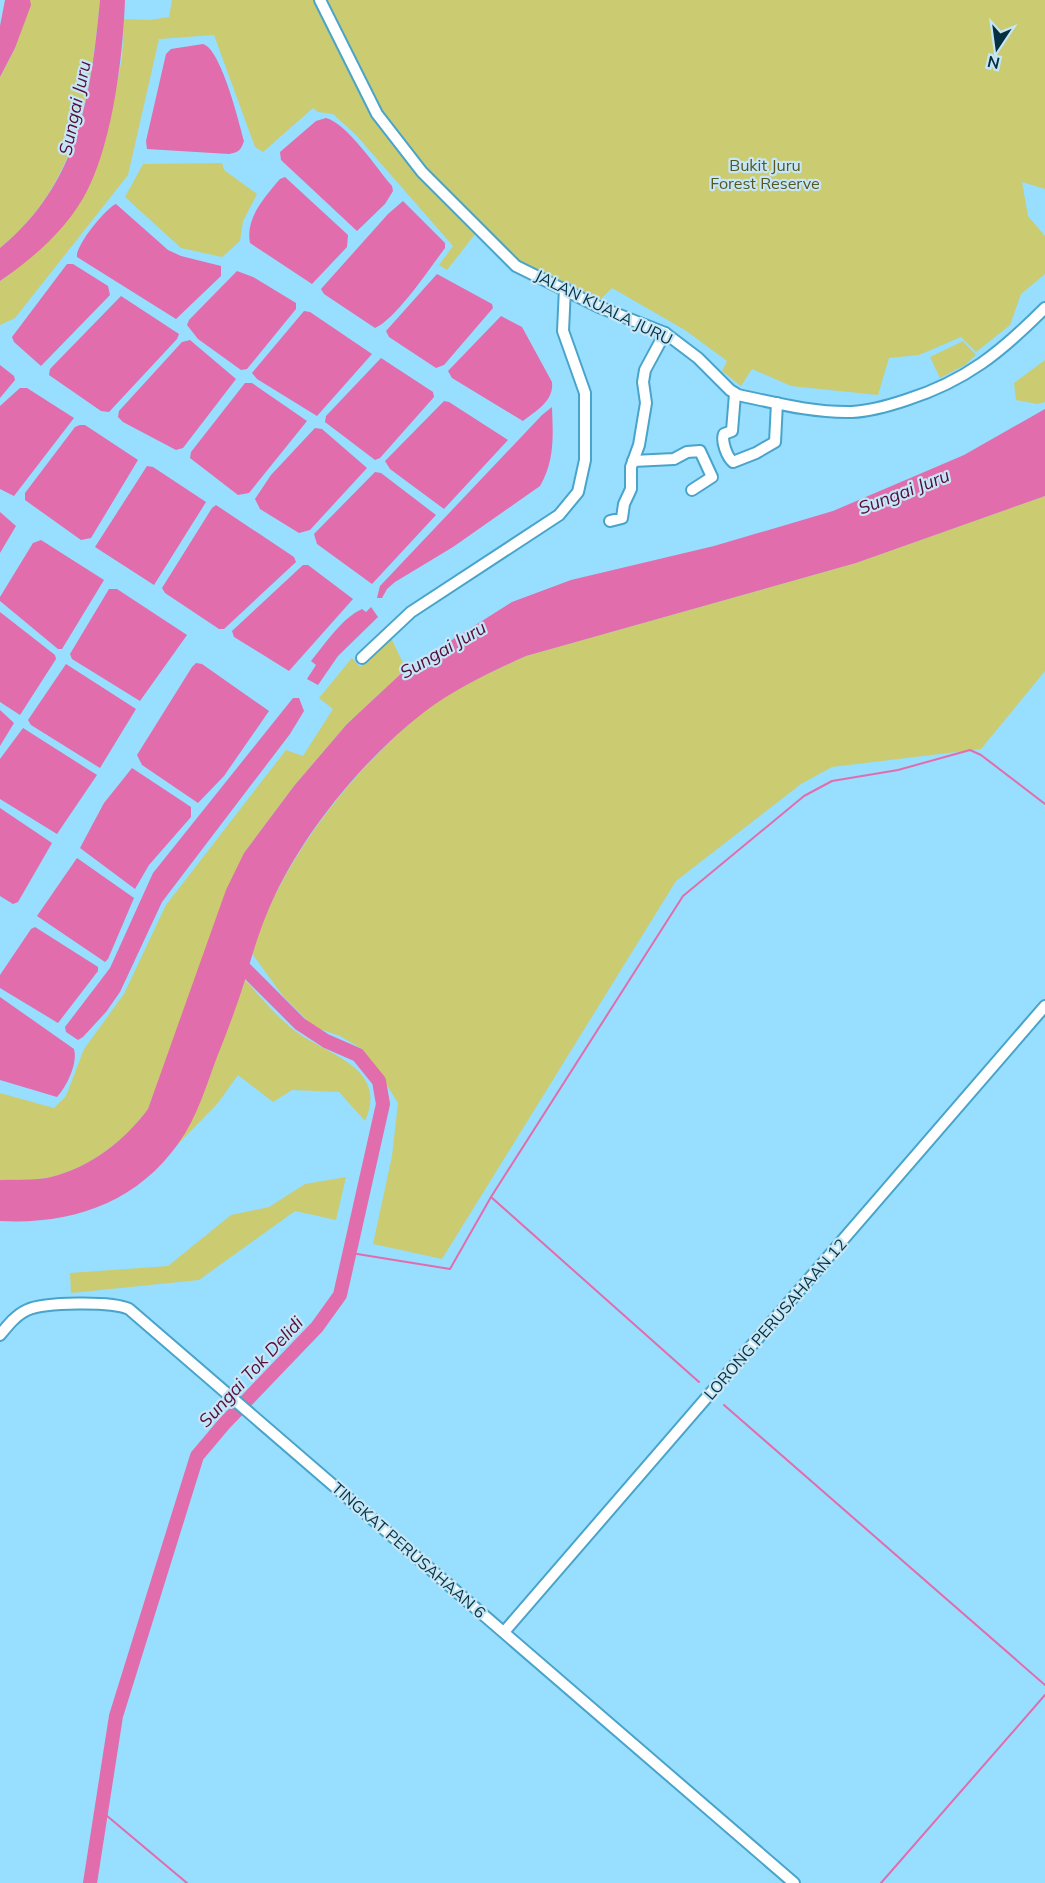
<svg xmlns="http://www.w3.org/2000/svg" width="1045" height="1883" font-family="Mulish,sans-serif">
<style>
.green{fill:#cbcb72}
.water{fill:#e16dac}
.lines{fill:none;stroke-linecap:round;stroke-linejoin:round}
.stream{stroke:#e16dac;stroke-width:2}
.river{stroke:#e16dac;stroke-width:14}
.minor-casing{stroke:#48a4ca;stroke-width:14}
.minor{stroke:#fff;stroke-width:10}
.labels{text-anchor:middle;stroke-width:4.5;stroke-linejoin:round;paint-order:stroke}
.park-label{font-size:16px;fill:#57561f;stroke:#c5e6f6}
.street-label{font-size:16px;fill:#06303f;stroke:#c5e6f6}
.water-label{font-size:18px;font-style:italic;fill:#560d3a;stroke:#c5e6f6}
</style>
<rect width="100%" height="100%" fill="#98defe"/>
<g class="green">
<path d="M30 0H100C91 93 77 186 0 248V77L15 48Z"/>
<polygon points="172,0 316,0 374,117 419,177 476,233 447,270 439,265 453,246 356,135 333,114 318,112 313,108 263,152 255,147 214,35 159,39 128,175 15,318 0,325 0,281 9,275 88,189 111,115 122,58 124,19 149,20 169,17"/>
<polygon points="326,0 1045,0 1045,189 1022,182 1028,216 1045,236 1045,274 1021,294 1010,325 976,352 961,337 919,355 889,358 878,395 791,386 752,369 741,386 722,371 727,361 685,330 612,288 599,301 517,261 423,165 378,104"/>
<polygon points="222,163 224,170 257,194 243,221 240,241 222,257 181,248 125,197 143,164"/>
<polygon points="963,341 976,355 965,365 940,378 930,357"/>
<polygon points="1045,360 1045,402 1037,404 1016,400 1014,383"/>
<path d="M1045 496V671L981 749 832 767 801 784 676 881 442 1259 373 1244 392 1156 398 1103 376 1068 362 1049 340 1036 314 1027 283 996 251 952C259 933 266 912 276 893 311 825 363 762 422 713 452 689 491 672 526 656L856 563Z"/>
<path d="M390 636 406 669 347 724 294 786 244 853 148 1109C124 1141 91 1167 51 1177 35 1181 16 1179 0 1180V1093L54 1108 66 1096 84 1049 124 994 166 905 286 750 303 756 333 709 319 698 352 658 360 667Z"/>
<path d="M245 980C260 996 273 1013 290 1027 323 1055 390 1065 365 1121L339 1092 292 1090 273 1102 238 1075 218 1103 178 1144 199 1105Z"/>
<polygon points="346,1177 336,1220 295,1211 199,1280 71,1293 70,1273 168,1266 231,1215 269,1207 305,1184"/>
</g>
<g class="water">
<polygon points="5,0 30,0 31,5 15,48 0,77 0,26"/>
<path d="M100 0H125C123 55 113 139 88 189 70 226 34 258 0 281V248C79 184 91 95 100 0Z"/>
<path d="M203 44C221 49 239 122 244 141 241 150 239 152 229 154L147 149 146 141 166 54 171 49Z"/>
<path d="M326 118C348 124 377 169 392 186L393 191 385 204 357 231 281 160 280 152 316 121Z"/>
<path d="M285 177 348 235 347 247 312 284 250 243C245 218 265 197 280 179Z"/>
<path d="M403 201 445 243V248C430 268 396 319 375 328L324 294 321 289 388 214Z"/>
<path d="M116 204 168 250 181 256 221 266V276L176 319 77 257C75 246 106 208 116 204Z"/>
<polygon points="67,264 73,264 108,286 110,295 41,366 14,342 12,337"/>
<polygon points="237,271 253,277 296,303 296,309 247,369 241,370 198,339 187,325 189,320"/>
<polygon points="437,274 492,304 493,308 444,365 436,368 389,337 386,331"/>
<polygon points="121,296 179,334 177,339 109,412 101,411 49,375 50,369"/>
<polygon points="304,311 310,312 372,354 317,416 257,379 252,373"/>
<path d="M501 316 522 327 552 382C554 401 537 410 523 421L452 378 448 371Z"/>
<polygon points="190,340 236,379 183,448 176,450 123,422 118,417 119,411 182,342"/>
<polygon points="381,358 433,392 434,397 380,458 375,460 325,422 326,416"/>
<polygon points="0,365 14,376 15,380 0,398"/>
<polygon points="245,383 252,383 307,421 249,493 238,495 190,458 191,452"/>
<polygon points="20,388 27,388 74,418 14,496 0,489 0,406"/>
<polygon points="444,401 449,402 508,440 444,509 390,469 385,461"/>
<path d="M552 407C553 436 555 460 540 486L453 547 395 582 387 589 382 598H377L380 586 542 415Z"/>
<path d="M1045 409V496L856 563 526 656C491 672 454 689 423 713 364 759 308 827 275 895 262 922 253 951 245 980 237 1006 227 1032 217 1057 206 1086 197 1118 178 1144 136 1203 71 1225 0 1221V1180C16 1179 35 1181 51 1177 91 1167 124 1141 148 1109L226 890 244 853 294 786 347 724 406 669 512 602 571 580 714 546 833 511 964 455Z"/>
<polygon points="80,425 85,425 138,460 91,538 81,540 25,500 25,493 75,427"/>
<polygon points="315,428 322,429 367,468 310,530 299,533 260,509 255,499 271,475"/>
<polygon points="147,466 153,467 206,502 154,585 95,547"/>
<polygon points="375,472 381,473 436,515 372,584 317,544 314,534"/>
<polygon points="216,505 294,557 296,562 224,629 219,629 165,593 162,588 212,508"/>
<polygon points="0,512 16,526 0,553"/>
<polygon points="41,540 104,580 62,649 58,649 0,601 0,597 33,543"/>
<polygon points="303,565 308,565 353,599 289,671 234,637 232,631"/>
<polygon points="109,589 117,589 187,635 140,701 72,659 70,654"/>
<path d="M371 607 378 617 338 656 318 685 307 679 316 665 311 661C325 644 342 618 362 609L366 612Z"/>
<polygon points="0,612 55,655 56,659 20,715 0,702"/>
<polygon points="196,663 202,664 269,711 224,776 198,803 142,765 137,755 192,667"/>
<polygon points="66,664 136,709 100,768 31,725 28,720"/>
<polygon points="293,698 299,698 304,711 290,734 162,902 120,992 106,1012 83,1037 78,1040 66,1032 65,1027 110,968 153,873"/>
<polygon points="0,710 14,723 0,746"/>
<polygon points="23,728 97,775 57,834 0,799 0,759"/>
<polygon points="132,768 191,807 191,817 149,865 135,889 80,848 104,803"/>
<polygon points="0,808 52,843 18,902 13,904 0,896"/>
<polygon points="77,858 134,898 108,959 105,962 37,916"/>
<polygon points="35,927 98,967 98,971 58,1023 0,988 0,975 31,929"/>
<path d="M0 997 74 1049C78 1063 67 1086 57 1097L0 1080Z"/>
</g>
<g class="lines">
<g class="stream">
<polyline points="491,1197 699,1382"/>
<polyline points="351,1253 450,1269 491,1197 683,896 804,796 832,781 898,770 970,750 981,755 1045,804"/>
<polyline points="724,1405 1045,1685"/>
<polyline points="100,1810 187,1883"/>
<polyline points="881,1883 1045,1695"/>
</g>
<polyline class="river" points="90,1883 116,1716 197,1456 224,1424 317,1327 340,1295 383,1104 379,1081 358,1055 326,1041 300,1024 234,958"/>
<g class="minor-casing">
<g id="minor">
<path d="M320 0 377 114 422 172 516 266 599 307 665 333 698 358 730 390 738 395C776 403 813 413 852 412 871 411 888 406 906 400 966 381 1001 352 1045 308"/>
<path d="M735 394 732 431 724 434C721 441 727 457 733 462L756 453 775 442 777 403"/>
<polyline points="633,461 674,459 687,452 700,451 712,477 692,490"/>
<polyline points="610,521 622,518 624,504 631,489 631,467 639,445 646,403 643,382 645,370 665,333"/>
<polyline points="362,658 411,612 559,515 578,492 585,460 585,393 563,331 565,288"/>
<path d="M0 1335C8 1325 16 1315 27 1310 44 1302 112 1301 129 1309L794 1883"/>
<polyline points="504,1632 1045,1006"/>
</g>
</g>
<use href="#minor" class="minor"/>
</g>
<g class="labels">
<g class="park-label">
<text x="765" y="171">Bukit Juru<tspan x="765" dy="18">Forest Reserve</tspan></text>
</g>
<g class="street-label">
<text transform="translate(604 307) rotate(26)" y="6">JALAN KUALA JURU</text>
<text transform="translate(775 1319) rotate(-49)" y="6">LORONG PERUSAHAAN 12</text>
<text transform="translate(409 1550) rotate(41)" y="6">TINGKAT PERUSAHAAN 6</text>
</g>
<g class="water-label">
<text transform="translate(75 108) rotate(-78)" y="6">Sungai Juru</text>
<text transform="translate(904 492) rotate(-21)" y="6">Sungai Juru</text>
<text transform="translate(443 650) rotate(-30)" y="6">Sungai Juru</text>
<text transform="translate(251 1372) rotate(-47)" y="6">Sungai Tok Delidi</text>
</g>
</g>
<g transform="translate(997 48) rotate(193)" stroke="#c5e6f6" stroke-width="4.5" paint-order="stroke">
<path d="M0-4.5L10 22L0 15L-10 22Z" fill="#06303f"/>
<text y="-9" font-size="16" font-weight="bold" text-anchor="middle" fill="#06303f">N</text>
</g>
</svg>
